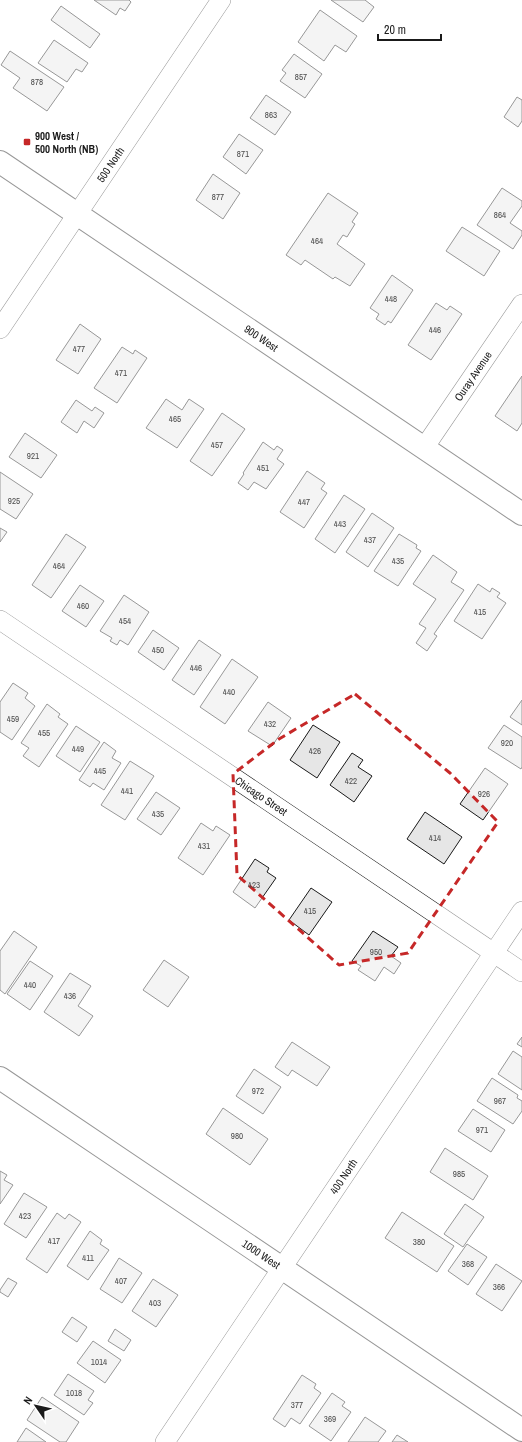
<svg xmlns="http://www.w3.org/2000/svg" width="522" height="1442" font-family="'Archivo Narrow',sans-serif">
<style>
.building{fill:#e6e6e6;stroke:#1a1a1a}
.lines{fill:none;stroke-linecap:round;stroke-linejoin:round}
.street-casing{stroke:#1a1a1a;stroke-width:20}
.secondary-casing{stroke:#1a1a1a;stroke-width:24}
.street{stroke:#fff;stroke-width:19}
.secondary{stroke:#fff;stroke-width:22}
.marked{fill:none;stroke:#c62828;stroke-width:3;stroke-dasharray:8 5;stroke-linejoin:round}
.poi-dot{fill:#c62828;stroke:#fff;stroke-width:1.5}
.labels{text-anchor:middle;stroke-width:3;stroke-linejoin:round;paint-order:stroke}
.number-label{font-size:9px;fill:#4d4d4d}
.poi-label{font-size:11px;font-weight:bold;fill:#1a1a1a;stroke:#fff;text-anchor:start}
.street-label{font-size:11px;fill:#1a1a1a;stroke:#fff}
</style>
<rect width="100%" height="100%" fill="#fff"/>
<g class="building">
<polygon points="94,0 129,0 131,2 125,11 120,8 116,15"/>
<polygon points="331,0 365,0 374,7 363,22"/>
<polygon points="61,6 100,34 90,48 51,20"/>
<polygon points="320,10 357,36 346,52 335,45 324,61 298,42"/>
<polygon points="54,40 88,63 82,72 76,69 67,82 38,63"/>
<polygon points="10,51 64,87 47,111 13,88 20,78 1,65"/>
<polygon points="294,54 322,74 305,98 280,81 286,73 282,70"/>
<polygon points="266,95 291,112 275,135 250,118"/>
<polygon points="517,97 522,100 522,121 518,127 504,117"/>
<polygon points="239,134 263,150 246,174 223,157"/>
<polygon points="213,174 240,193 223,219 196,200"/>
<polygon points="502,188 522,201 522,206 510,223 522,231 522,235 513,249 477,225"/>
<polygon points="328,193 358,213 352,222 355,224 347,237 343,235 337,244 365,264 350,286 335,277 333,279 305,260 301,265 286,255"/>
<polygon points="462,227 500,251 484,276 446,251"/>
<polygon points="392,275 413,290 391,323 388,321 385,325 376,319 379,314 370,308"/>
<polygon points="436,303 447,310 450,306 462,314 431,360 408,345"/>
<polygon points="80,324 101,339 78,374 56,360"/>
<polygon points="122,347 133,354 135,350 147,358 117,403 94,388"/>
<polygon points="522,376 522,423 517,431 495,416"/>
<polygon points="166,399 182,410 189,399 204,409 177,448 146,428"/>
<polygon points="76,400 92,411 95,407 104,413 94,428 84,421 77,433 61,422"/>
<polygon points="222,413 245,429 212,476 190,461"/>
<polygon points="25,433 57,455 41,478 9,457"/>
<polygon points="263,442 274,450 277,446 283,450 277,459 284,464 266,489 254,482 248,490 238,483 244,474 243,473"/>
<polygon points="307,471 325,483 321,489 327,493 304,528 280,512"/>
<polygon points="0,472 33,494 16,519 0,509"/>
<polygon points="344,495 365,509 335,553 315,539"/>
<polygon points="372,513 394,528 368,567 346,552"/>
<polygon points="0,528 7,532 0,542"/>
<polygon points="66,534 86,547 51,598 32,585"/>
<polygon points="399,534 417,545 416,548 421,551 398,586 374,571"/>
<polygon points="433,555 457,572 451,582 464,590 434,634 437,636 427,651 416,643 426,628 419,624 436,599 413,584"/>
<polygon points="478,584 490,592 492,588 500,593 497,597 506,603 482,639 454,621"/>
<polygon points="80,585 104,601 86,627 62,611"/>
<polygon points="124,595 149,612 128,645 120,640 117,645 110,641 112,638 100,631"/>
<polygon points="153,630 179,648 164,670 138,652"/>
<polygon points="199,640 221,655 194,695 172,680"/>
<polygon points="232,659 258,677 225,724 200,707"/>
<polygon points="13,683 28,693 25,698 35,706 12,740 0,732 0,702"/>
<polygon points="522,700 522,725 510,717"/>
<polygon points="268,702 291,718 272,746 248,731"/>
<polygon points="47,704 60,714 58,717 68,724 39,767 23,756 29,748 21,743"/>
<polygon points="313,725 340,742 317,778 290,760"/>
<polygon points="504,725 522,737 522,767 521,769 488,748"/>
<polygon points="76,726 100,742 80,772 56,756"/>
<polygon points="104,742 116,751 112,758 121,763 104,790 93,783 90,787 79,780"/>
<polygon points="352,753 363,760 358,767 372,776 354,802 330,785"/>
<polygon points="130,761 154,776 125,820 101,805"/>
<polygon points="485,768 508,784 483,820 460,804"/>
<polygon points="156,792 180,808 161,835 137,819"/>
<polygon points="425,812 462,837 444,864 407,839"/>
<polygon points="201,823 213,831 216,826 230,835 203,875 178,858"/>
<polygon points="255,859 269,868 267,872 276,878 255,908 233,892"/>
<polygon points="311,888 332,902 309,935 289,920"/>
<polygon points="14,931 37,947 5,994 0,990 0,951"/>
<polygon points="373,931 398,947 391,956 401,963 394,974 384,967 375,981 358,970 361,966 352,961"/>
<polygon points="164,960 189,977 168,1007 143,990"/>
<polygon points="30,961 53,976 30,1010 7,994"/>
<polygon points="70,973 91,986 78,1006 93,1016 79,1036 44,1012"/>
<polygon points="522,1037 522,1047 517,1044"/>
<polygon points="292,1042 330,1067 317,1086 292,1070 288,1076 275,1067"/>
<polygon points="513,1051 522,1057 522,1090 498,1074"/>
<polygon points="254,1069 281,1087 263,1114 236,1096"/>
<polygon points="492,1078 518,1095 517,1098 522,1101 522,1111 513,1124 477,1101"/>
<polygon points="223,1108 268,1139 250,1165 206,1134"/>
<polygon points="473,1109 505,1130 491,1152 458,1131"/>
<polygon points="445,1148 488,1176 473,1200 430,1172"/>
<polygon points="0,1171 7,1175 4,1180 13,1185 0,1204"/>
<polygon points="24,1193 47,1207 26,1238 4,1224"/>
<polygon points="465,1204 484,1217 463,1247 444,1234"/>
<polygon points="402,1212 454,1246 437,1272 385,1238"/>
<polygon points="57,1213 65,1219 69,1214 81,1222 47,1273 26,1259"/>
<polygon points="90,1231 102,1240 100,1244 109,1250 88,1280 67,1266"/>
<polygon points="467,1244 487,1257 468,1285 448,1271"/>
<polygon points="119,1258 142,1273 122,1303 100,1289"/>
<polygon points="496,1264 522,1281 502,1311 476,1294"/>
<polygon points="8,1278 17,1283 8,1297 0,1292 0,1290"/>
<polygon points="153,1279 178,1295 156,1327 132,1311"/>
<polygon points="72,1317 87,1327 77,1342 62,1332"/>
<polygon points="115,1329 131,1340 124,1351 108,1341"/>
<polygon points="93,1341 121,1360 105,1383 77,1363"/>
<polygon points="68,1374 94,1391 88,1400 93,1403 84,1415 54,1395"/>
<polygon points="302,1375 316,1384 314,1388 321,1393 300,1424 291,1418 285,1427 273,1419"/>
<polygon points="332,1393 345,1402 342,1406 351,1412 331,1441 309,1426"/>
<polygon points="42,1397 79,1422 66,1442 60,1442 27,1420"/>
<polygon points="365,1417 386,1431 378,1442 348,1442"/>
<polygon points="26,1428 46,1442 17,1442"/>
<polygon points="397,1435 408,1442 392,1442"/>
</g>
<g class="lines">
<g class="street-casing">
<g id="street">
<path id="s1" d="M0 329 221 0"/>
<path id="s2" d="M424 448 522 304"/>
<path id="s3" d="M0 620 522 972"/>
<path id="s4" d="M165 1442 522 911"/>
</g>
</g>
<g class="secondary-casing">
<g id="secondary">
<path id="s5" d="M0 162 522 514"/>
<path id="s6" d="M0 1078 522 1430"/>
</g>
</g>
<use href="#street" class="street"/>
<use href="#secondary" class="secondary"/>
</g>
<path d="M0 0H522V1442H0ZM355 694 450 773 498 822 408 953 339 965 237 875 233 774 279 739Z" fill="#fff" fill-opacity=".55" fill-rule="evenodd"/>
<path class="marked" d="M355 694 450 773 498 822 408 953 339 965 237 875 233 774 279 739Z"/>
<rect class="poi-dot" x="23" y="138" width="8" height="8" rx="2"/>
<g class="labels">
<g class="number-label">
<text x="301" y="80">857</text>
<text x="37" y="85">878</text>
<text x="271" y="118">863</text>
<text x="243" y="157">871</text>
<text x="218" y="200">877</text>
<text x="500" y="218">864</text>
<text x="317" y="244">464</text>
<text x="391" y="302">448</text>
<text x="435" y="333">446</text>
<text x="79" y="352">477</text>
<text x="121" y="376">471</text>
<text x="175" y="422">465</text>
<text x="217" y="448">457</text>
<text x="33" y="459">921</text>
<text x="263" y="471">451</text>
<text x="14" y="504">925</text>
<text x="304" y="505">447</text>
<text x="340" y="527">443</text>
<text x="370" y="543">437</text>
<text x="398" y="564">435</text>
<text x="59" y="569">464</text>
<text x="83" y="609">460</text>
<text x="480" y="615">415</text>
<text x="125" y="624">454</text>
<text x="158" y="653">450</text>
<text x="196" y="671">446</text>
<text x="229" y="695">440</text>
<text x="13" y="722">459</text>
<text x="270" y="727">432</text>
<text x="44" y="736">455</text>
<text x="507" y="746">920</text>
<text x="78" y="752">449</text>
<text x="315" y="754">426</text>
<text x="100" y="774">445</text>
<text x="351" y="784">422</text>
<text x="127" y="794">441</text>
<text x="484" y="797">926</text>
<text x="158" y="817">435</text>
<text x="435" y="841">414</text>
<text x="204" y="849">431</text>
<text x="254" y="888">423</text>
<text x="310" y="914">415</text>
<text x="376" y="955">950</text>
<text x="30" y="988">440</text>
<text x="70" y="999">436</text>
<text x="258" y="1094">972</text>
<text x="500" y="1104">967</text>
<text x="482" y="1133">971</text>
<text x="237" y="1139">980</text>
<text x="459" y="1177">985</text>
<text x="25" y="1219">423</text>
<text x="54" y="1244">417</text>
<text x="419" y="1245">380</text>
<text x="88" y="1261">411</text>
<text x="468" y="1267">368</text>
<text x="121" y="1284">407</text>
<text x="499" y="1290">366</text>
<text x="155" y="1306">403</text>
<text x="99" y="1365">1014</text>
<text x="74" y="1396">1018</text>
<text x="297" y="1408">377</text>
<text x="330" y="1422">369</text>
</g>
<g class="poi-label">
<text x="35" y="140">900 West /<tspan x="35" dy="13">500 North (NB)</tspan></text>
</g>
<g class="street-label">
<text dy="4" stroke="none"><textPath href="#s1" startOffset="198">500 North</textPath></text>
<text dy="4" stroke="none"><textPath href="#s5" startOffset="315">900 West</textPath></text>
<text dy="4" stroke="none"><textPath href="#s2" startOffset="87">Ouray Avenue</textPath></text>
<text dy="4" stroke="none"><textPath href="#s3" startOffset="315">Chicago Street</textPath></text>
<text dy="4" stroke="none"><textPath href="#s4" startOffset="320">400 North</textPath></text>
<text dy="4" stroke="none"><textPath href="#s6" startOffset="315">1000 West</textPath></text>
</g>
</g>
<g transform="translate(36 1406) rotate(304)" stroke="#ffffff" stroke-width="3" paint-order="stroke">
<path d="M0-3L7 15L0 10L-7 15Z" fill="#1a1a1a"/>
<text y="-6" font-size="11" font-weight="bold" text-anchor="middle" fill="#1a1a1a">N</text>
</g>
<path d="M378 34v6h63v-6" fill="none" stroke="#1a1a1a" stroke-width="2"/>
<text x="384" y="34" font-size="12" fill="#1a1a1a" stroke="#ffffff" stroke-width="3" paint-order="stroke">20 m</text>
</svg>
